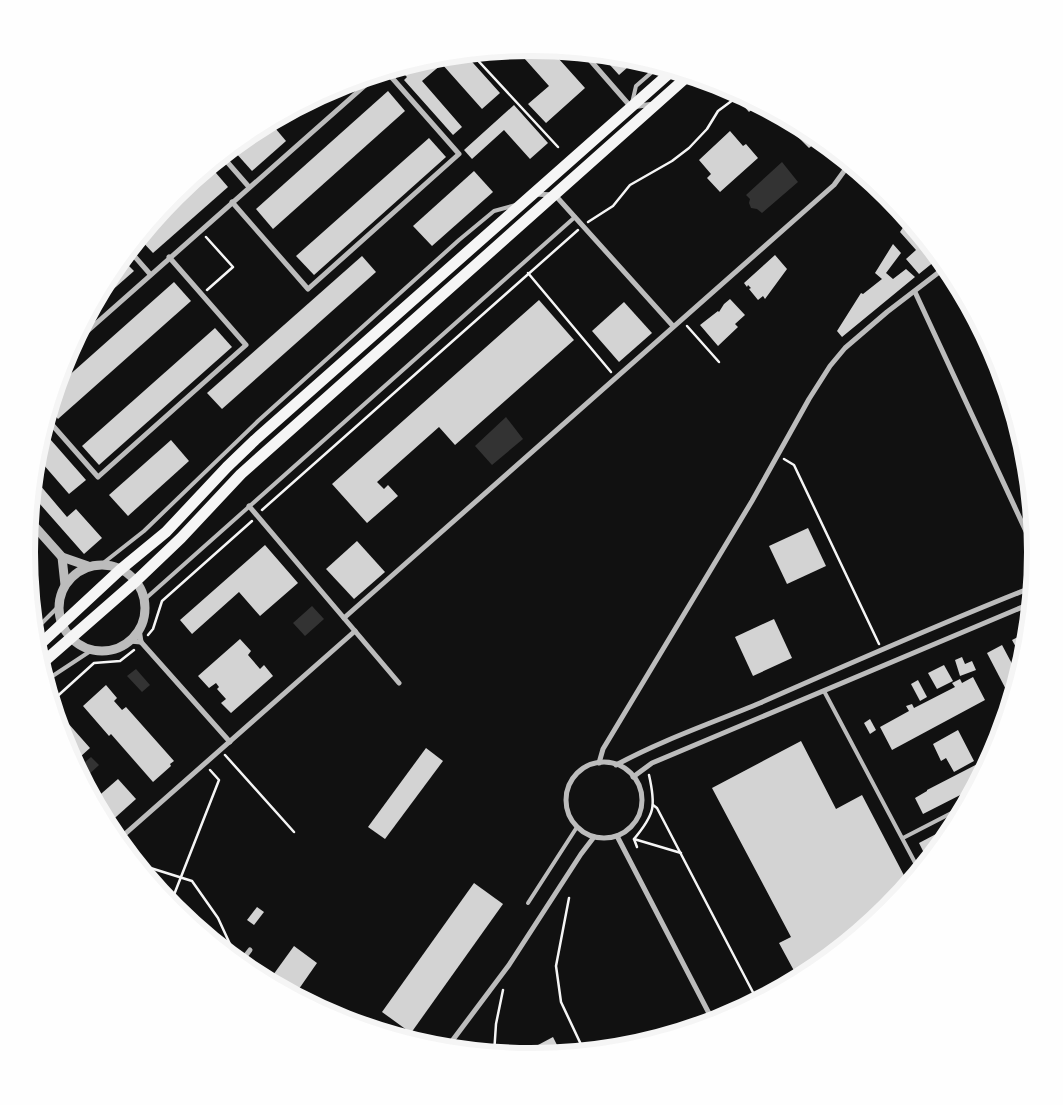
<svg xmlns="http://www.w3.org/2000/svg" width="1063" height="1105" font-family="Merriweather,serif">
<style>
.water{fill:#333}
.building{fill:#d3d3d3}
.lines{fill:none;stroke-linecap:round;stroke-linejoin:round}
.path{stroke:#f5f5f5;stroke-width:2.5}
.service{stroke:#bcbcbc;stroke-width:4}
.minor{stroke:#bcbcbc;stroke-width:5}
.tertiary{stroke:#bcbcbc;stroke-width:9}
.primary{stroke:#f5f5f5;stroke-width:11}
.rim{fill:none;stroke:#f5f5f5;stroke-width:6}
</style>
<rect width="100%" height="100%" fill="#111"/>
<g class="water">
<polygon points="782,162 798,182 762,213 757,209 751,208 749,203 750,199 746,195"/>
<polygon points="506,417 523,439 492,465 475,446"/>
<polygon points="312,606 324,619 305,636 293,623"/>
<polygon points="136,669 150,685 142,692 127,676"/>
<polygon points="91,757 99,765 83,780 77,769"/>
</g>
<g class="building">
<polygon points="532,47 550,49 585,88 546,123 528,104 549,86 516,49"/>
<polygon points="465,54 500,93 482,109 442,64 422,81 462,127 453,135 404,80 407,77 399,69 402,66 433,57"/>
<polygon points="600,54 630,57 637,59 619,75"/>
<polygon points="727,87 758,104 749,112"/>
<polygon points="388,91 405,111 273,229 256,209"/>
<polygon points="314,99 289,122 283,115 308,102"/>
<polygon points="514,105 548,143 530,159 504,130 472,159 464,150"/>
<polygon points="789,120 812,133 820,139 809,148 785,124"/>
<polygon points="270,122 286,141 252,171 235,152"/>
<polygon points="730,131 743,146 746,144 758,158 720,192 707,178 711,174 699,160"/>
<polygon points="429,138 446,157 314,275 296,256"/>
<polygon points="210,166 228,187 153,253 139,238 174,195"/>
<polygon points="474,171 493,192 432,246 413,226"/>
<polygon points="908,220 911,222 908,225 910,227 912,224 922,235 916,243 919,247 926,241 940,257 919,274 906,259 916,250 900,232"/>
<polygon points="893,244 901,253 886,273 893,279 906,269 915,277 842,337 837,331 861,293 863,294 882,279 875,273"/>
<polygon points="775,255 787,269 765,299 763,296 758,300 749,289 751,288 748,285 747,287 744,283"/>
<polygon points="362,256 376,272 222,409 207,393"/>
<polygon points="122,259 134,271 92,308 112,272"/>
<polygon points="174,282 191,301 58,419 50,409 57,386"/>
<polygon points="730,299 745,315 735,324 738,327 718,346 700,325 718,311 719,312 724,304"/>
<polygon points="539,300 574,340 455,445 439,427 377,482 384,489 388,485 398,496 367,523 332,484"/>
<polygon points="624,302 652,333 619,362 592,331"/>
<polygon points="215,328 232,347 99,465 82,446"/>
<polygon points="43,431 86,480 69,494 36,456"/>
<polygon points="171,440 189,461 128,516 109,495"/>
<polygon points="34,478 67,517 76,509 102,538 84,554 32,495"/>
<polygon points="808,528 826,566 787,584 769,546"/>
<polygon points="357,541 385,572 354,599 326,569"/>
<polygon points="265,545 298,583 260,616 239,592 192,634 180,620"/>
<polygon points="27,561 35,569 28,575"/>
<polygon points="774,619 792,658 753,676 735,637"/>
<polygon points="1028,632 1027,651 1024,662 1012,640"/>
<polygon points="240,639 251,651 248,655 260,669 264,665 273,676 231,713 221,703 226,699 217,689 219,687 216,683 209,688 198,676"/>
<polygon points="1002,645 1019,677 1012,701 987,653"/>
<polygon points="962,657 965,664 972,661 976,670 960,676 955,660"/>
<polygon points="944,665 953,681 937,689 928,673"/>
<polygon points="973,677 985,700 892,750 880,727 909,711 906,706 912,704 914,708 955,687 952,683 960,679 962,683"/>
<polygon points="918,680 927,697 920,701 911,684"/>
<polygon points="106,685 117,698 114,701 122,710 126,707 174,761 170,764 171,766 153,782 111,734 109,736 83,706"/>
<polygon points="870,719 876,730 870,734 864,723"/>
<polygon points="67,722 90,748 80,757 78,754 72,760 65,746 60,729"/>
<polygon points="958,730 974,761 954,772 946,758 941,761 933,744"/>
<polygon points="801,741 836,809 862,795 909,885 889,910 812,973 799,980 779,943 791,937 712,788"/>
<polygon points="426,748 443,761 385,839 368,827"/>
<polygon points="993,756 976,787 923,814 915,798 927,791 927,790"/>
<polygon points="118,779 136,799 107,825 94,800"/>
<polygon points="957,823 951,833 928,861 919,843"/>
<polygon points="474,883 503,904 411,1033 382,1012"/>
<polygon points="257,907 264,912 254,925 247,920"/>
<polygon points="294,946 317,963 294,996 268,982"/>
<polygon points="553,1037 562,1055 544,1056 538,1045"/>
</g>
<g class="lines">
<g class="path">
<polyline points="471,53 558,147"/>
<polyline points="588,222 613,206 630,185 672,161 689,148 707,129 718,111 741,94"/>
<polyline points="206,237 233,267 207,290"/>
<polyline points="921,242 924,238"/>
<polyline points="528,273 611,372"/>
<polyline points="687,326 719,362"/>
<polyline points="784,459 794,465 879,644"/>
<polyline points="262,510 578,230"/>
<polyline points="148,635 153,629 162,601 252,521"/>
<polyline points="51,702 94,663 120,661 134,650"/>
<polyline points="225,755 294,832"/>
<polyline points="653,805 657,808 758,1002"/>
<polyline points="634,839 681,853"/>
<path d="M637 847 634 839C655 814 656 806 649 775"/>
<polyline points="138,866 141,865 192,881 218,918 235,955"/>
<polyline points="569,898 556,966 561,1002 585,1053"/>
<polyline points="170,905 219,780 210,770"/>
<polyline points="494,1054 496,1024 503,990"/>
</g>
<g class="service">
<polyline points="632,103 636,86 659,66"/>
<polyline points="102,564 144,531 258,421 459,240 494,211 516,205"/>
<polyline points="144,600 575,217"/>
<polyline points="34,631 58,607"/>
<polyline points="45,681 92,650"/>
<polyline points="824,691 920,872"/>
<polyline points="903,838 967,805"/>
<polyline points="528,903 577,827"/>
</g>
<g class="minor">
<polyline points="583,52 631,107 654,104"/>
<polyline points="222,156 249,187"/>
<polyline points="534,194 555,195 673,326"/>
<polyline points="232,202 308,289 459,154 386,71"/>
<polyline points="129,250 150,274"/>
<polyline points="915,292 1037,555"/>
<polyline points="74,343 378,74"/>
<polyline points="47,419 98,477 246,345 169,257"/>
<polyline points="249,506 399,683"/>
<polyline points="344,618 834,185 850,163"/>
<polyline points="139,629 141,642"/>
<polyline points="129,641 141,642"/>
<polyline points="141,642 230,742"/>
<circle cx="604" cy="800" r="38"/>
<polyline points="599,763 603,749 752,501 809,399 830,366 845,348 887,312 947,266"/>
<path d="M616 765C662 740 712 723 760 703 851 663 941 623 1033 587"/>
<polyline points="633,777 652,763 1032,603"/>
<polyline points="617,836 714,1023"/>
<polyline points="117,841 355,631"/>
<polyline points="240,963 250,950"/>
<polyline points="446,1049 509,965 581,854 594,837"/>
</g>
<g class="tertiary">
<polyline points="29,520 62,557 88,566"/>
<polyline points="62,557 65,585"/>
<circle cx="102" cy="608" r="43"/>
</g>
<g class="primary">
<polyline points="36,648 121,569 166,532 227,467 255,440 673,70"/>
<polyline points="40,665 136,581 181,538 241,474 689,75"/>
</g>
</g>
<path d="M0 0H1063V1105H0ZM35 552a496 496 0 1 1 992 0a496 496 0 1 1-992 0Z" fill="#fefefe" fill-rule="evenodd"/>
<path class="rim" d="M35 552a496 496 0 1 1 992 0a496 496 0 1 1-992 0Z"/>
</svg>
